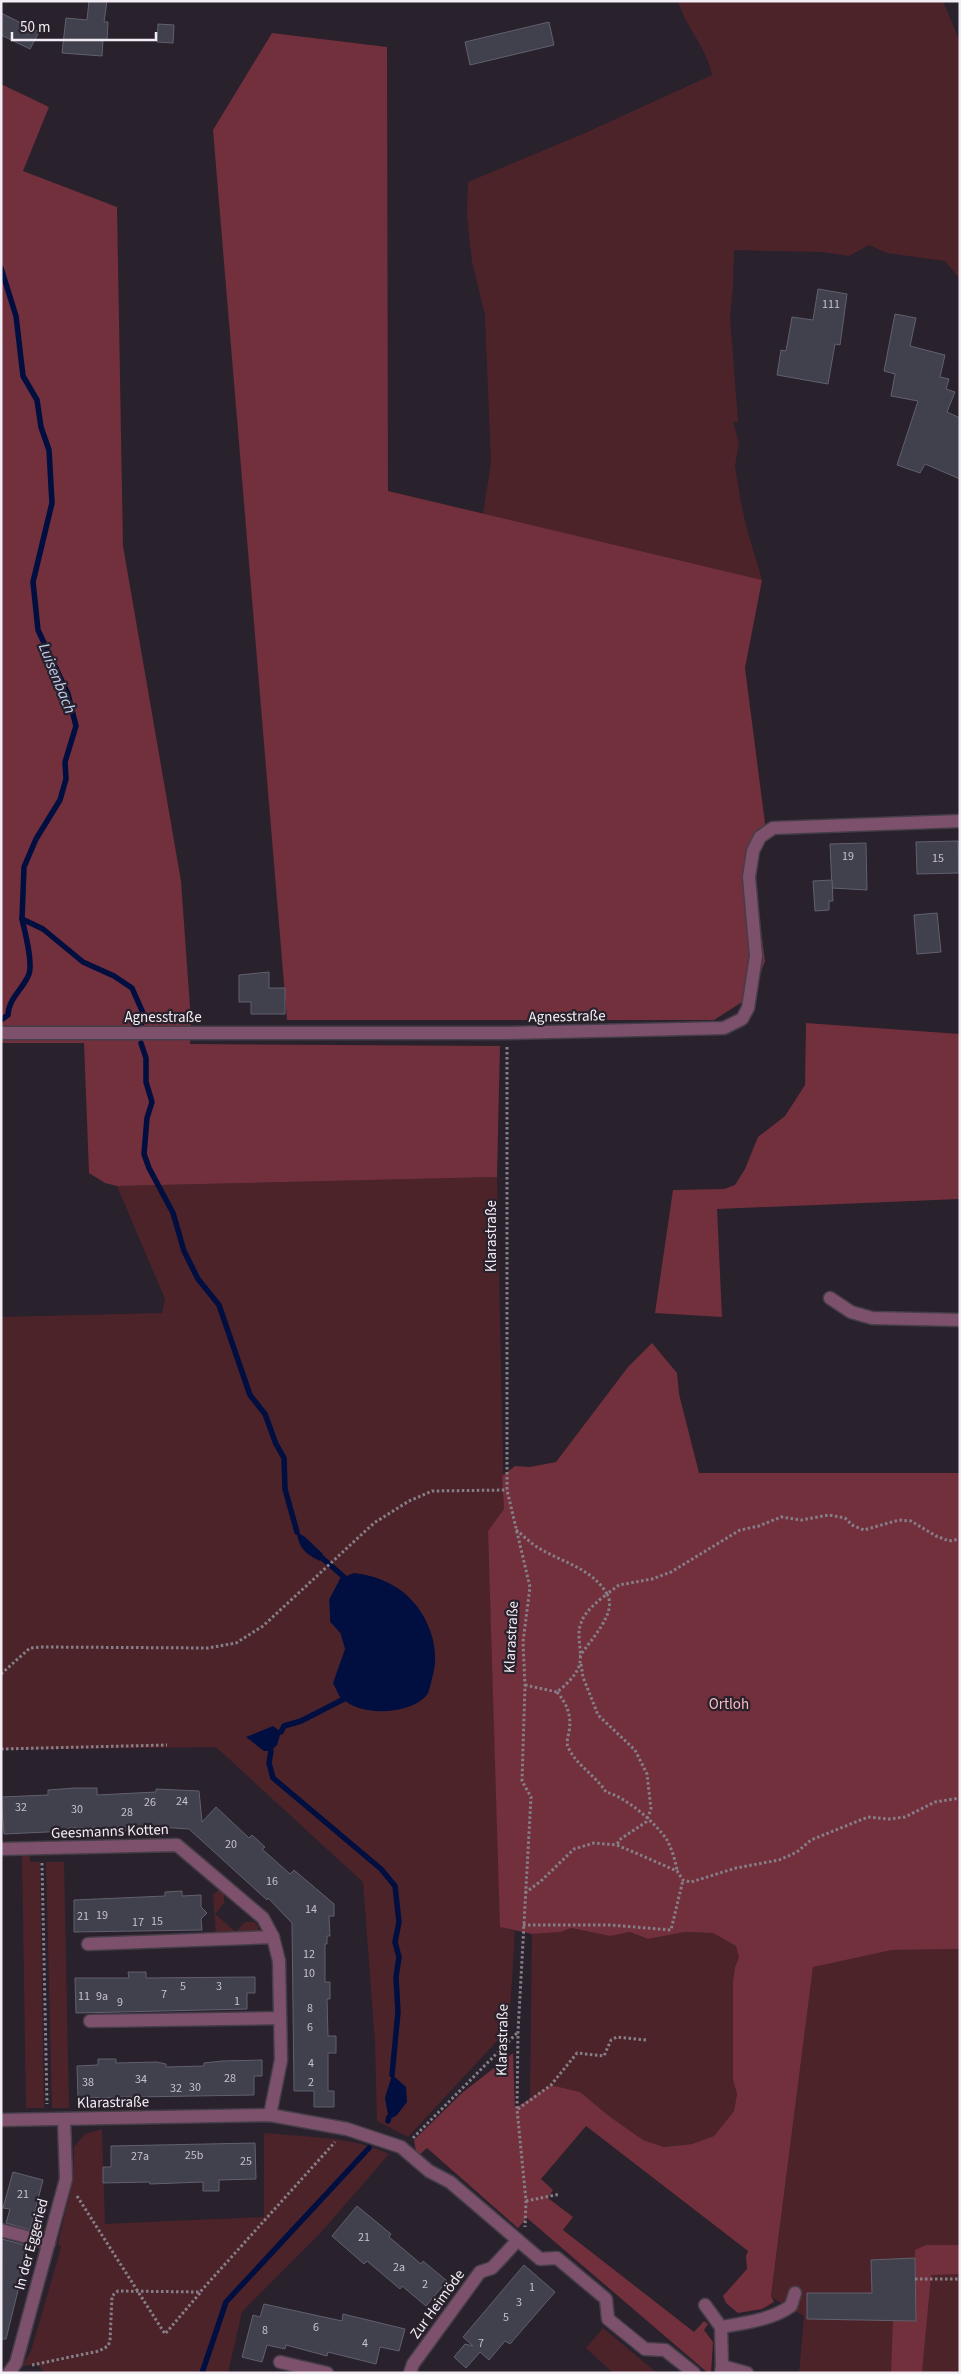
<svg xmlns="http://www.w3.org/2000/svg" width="961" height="2374" font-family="'Source Sans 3',sans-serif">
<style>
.green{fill:#4d232a;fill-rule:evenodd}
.forest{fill:#722f3c}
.water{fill:#000f3f}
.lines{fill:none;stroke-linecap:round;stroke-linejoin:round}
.stream{stroke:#000f3f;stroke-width:5.5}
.building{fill:#41404d;stroke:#61606e}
.minor-casing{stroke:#453e48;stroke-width:15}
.path{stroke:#867f88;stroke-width:3;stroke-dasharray:2.5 2.5;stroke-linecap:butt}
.minor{stroke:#7d516b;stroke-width:12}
.labels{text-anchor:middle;stroke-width:4.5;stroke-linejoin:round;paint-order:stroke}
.number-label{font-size:12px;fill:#c6c2ca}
.street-label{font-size:15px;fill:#f2edf4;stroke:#29212c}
.park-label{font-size:15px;fill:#fbbbc2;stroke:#29212c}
.water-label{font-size:16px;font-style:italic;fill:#bfd2f3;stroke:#29212c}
</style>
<rect width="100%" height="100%" fill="#29212c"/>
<g class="green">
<path d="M678 1H943L960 42V279L945 261 887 253 869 245 849 256 822 252 734 250 733 285 730 317 738 422H733L739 443 735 466 740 497 746 526 762 580 483 514 491 463 485 315 472 262 467 215 468 182 585 133 712 75C707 48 686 28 678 1Z"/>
<path d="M497 1177 504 1509 488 1531 501 1927 515 1931 509 2028 408 2137 377 2121 375 2042 363 1882 216 1747 1 1750V1317L162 1313 165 1299 117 1186ZM393 2075 406 2087 388 2114 385 2098Z"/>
<polygon points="22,1854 30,1854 30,1862 40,1862 44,2108 26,2108"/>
<polygon points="46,1862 64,1862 69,2108 52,2108"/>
<polygon points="220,1890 224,1894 224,1903 215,1914 236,1932 245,1922 254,1922 258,1926 258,1933 216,1938 213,1894"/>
<polygon points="571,1928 610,1936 630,1932 648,1939 685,1932 713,1933 737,1946 739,1957 735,1967 733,1980 733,2080 737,2094 734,2111 714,2136 692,2144 664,2147 643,2140 609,2116 580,2092 551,2085 530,2098 532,1934 561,1932"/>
<polygon points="960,1949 960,2373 799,2373 804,2316 771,2297 813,1966 892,1950"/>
<path d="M102 2129 105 2224 264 2217V2133C305 2137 351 2136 389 2154L324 2229 242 2312 228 2373H45L37 2364 22 2366 31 2351 58 2258 61 2247 58 2243 73 2180 74 2147 85 2134Z"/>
<polygon points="603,2328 657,2373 613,2373 586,2348"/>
</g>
<g class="forest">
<polygon points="272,33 387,47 388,491 762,580 745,668 767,839 750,844 765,961 753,995 714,1020 287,1020 213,130"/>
<polygon points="1,84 49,107 23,171 117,207 123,546 181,881 191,1021 190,1044 500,1046 497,1177 117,1186 105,1183 89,1173 84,1043 1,1043"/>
<polygon points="806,1023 960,1034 959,1199 717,1209 722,1317 655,1313 673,1190 724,1189 735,1185 745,1169 758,1137 785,1116 805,1085"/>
<polygon points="652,1343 677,1373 679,1394 699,1473 960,1473 960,1949 892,1950 813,1967 771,2296 774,2302 762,2309 738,2313 726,2303 723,2296 747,2269 746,2256 748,2251 586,2126 541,2179 553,2190 548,2198 573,2217 563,2230 694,2332 704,2321 708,2324 704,2330 713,2342 711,2373 708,2373 527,2218 518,2228 427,2148 417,2157 414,2140 462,2093 513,2053 515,2108 551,2085 580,2092 609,2116 643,2140 664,2147 692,2144 714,2136 734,2111 737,2094 733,2080 733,1980 735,1967 739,1957 736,1946 713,1933 685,1932 648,1939 630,1932 610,1936 571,1928 561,1932 532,1934 500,1927 488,1531 504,1509 502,1476 515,1466 530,1467 556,1462 628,1367"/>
<polygon points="926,2245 960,2245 960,2274 931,2275 922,2373 891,2373 893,2321 916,2321 915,2250"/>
</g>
<g class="water">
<path d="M297 1532 305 1537 323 1554 320 1561C307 1555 298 1548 297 1532Z"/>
<path d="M354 1573C369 1575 381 1578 394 1586 423 1602 442 1643 433 1675 431 1681 430 1692 426 1696 409 1715 358 1717 341 1697 338 1694 337 1687 336 1683L348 1649 343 1632 333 1621 332 1600 344 1577Z"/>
<polygon points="273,1726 281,1732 277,1745 271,1751 264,1751 246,1737"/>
<polygon points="392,2075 406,2087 407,2102 397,2115 392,2118 388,2114 385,2098"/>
</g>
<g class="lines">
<g class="stream">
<polyline points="1,268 16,316 23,376 37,400 41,427 49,450 52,503 33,582 38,630 68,694 76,726 65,762 66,779 60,800 36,839 24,867 22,919 43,929 83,962 114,976 132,988 143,1013 142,1023"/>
<path d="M1 1020 8 1015C8 999 24 988 29 974 33 962 25 932 22 919"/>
<polyline points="141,1043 146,1058 146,1082 152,1102 147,1118 144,1154 149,1168 173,1213 184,1251 198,1279 219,1305 250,1395 265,1414 276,1444 284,1458 285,1489 297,1532"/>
<polyline points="281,1732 284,1726 301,1721 344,1699 336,1683 348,1649 343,1632 333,1621 332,1600 344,1577 322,1558"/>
<polyline points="271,1751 269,1763 273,1778 381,1869 395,1886 399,1922 395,1942 399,1957 396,1977 398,2012 392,2075"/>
<polyline points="388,2121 389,2117"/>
<polyline points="202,2373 226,2302 369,2148"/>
</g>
</g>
<g class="building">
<polygon points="89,1 107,1 104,22 108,22 107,40 103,40 102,56 62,53 66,18 87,20"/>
<polygon points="1,13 39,32 30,49 1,35"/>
<polygon points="549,22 554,45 470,65 465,42"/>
<polygon points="158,24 174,25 173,43 157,42"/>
<polygon points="818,289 847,294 840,345 835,344 828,384 777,375 781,350 786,351 792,317 813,320"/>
<polygon points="895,314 916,318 910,346 945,355 940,377 949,379 946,389 955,392 947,412 960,418 960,479 925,464 920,473 897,465 918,401 891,396 895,374 884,371"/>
<polygon points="958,841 959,873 917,874 916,842"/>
<polygon points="866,843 867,890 832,888 830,844"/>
<polygon points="832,880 833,901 829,901 829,910 815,911 813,881"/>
<polygon points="937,913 941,952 917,954 914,915"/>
<polygon points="269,972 269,988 285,988 285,1014 251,1014 251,1002 239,1002 239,975"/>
<polygon points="75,1788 97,1788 97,1795 156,1792 156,1789 199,1791 202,1822 216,1807 249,1838 252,1835 265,1847 262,1849 290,1874 294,1870 334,1904 334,1916 329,1916 330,1936 327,1936 327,1944 325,1944 325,1982 330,1982 330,1999 327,1999 328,2036 336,2036 336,2053 328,2053 328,2091 334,2091 334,2107 314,2107 314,2091 294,2091 292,1923 268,1898 267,1900 189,1829 158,1827 158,1830 118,1831 118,1827 69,1828 69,1831 4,1834 1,1797 48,1795 48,1790"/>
<polygon points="182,1891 182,1896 201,1895 201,1907 207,1913 201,1919 202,1930 74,1932 74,1900 165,1896 165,1892"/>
<polygon points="128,1972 146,1972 146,1978 255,1977 255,1993 247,1993 247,2009 76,2013 75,1978 129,1978"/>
<polygon points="98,2059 116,2059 116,2063 157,2062 166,2064 166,2067 204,2066 204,2063 222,2061 262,2060 262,2076 254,2076 254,2095 78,2098 77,2066 98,2065"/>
<polygon points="255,2143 256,2179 219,2180 219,2191 203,2191 203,2182 150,2184 149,2182 103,2183 103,2167 111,2167 111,2146"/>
<polygon points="13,2172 43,2180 30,2230 6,2223 10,2209 3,2208"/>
<polygon points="357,2206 391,2234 389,2237 421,2264 423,2261 447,2281 426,2306 402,2286 400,2289 367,2261 364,2264 332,2236"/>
<polygon points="2,2239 29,2246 6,2339 1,2339"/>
<polygon points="915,2258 916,2321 807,2319 807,2293 872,2293 871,2260"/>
<polygon points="524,2265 555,2292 510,2344 505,2341 489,2360 480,2352 466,2368 454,2357 465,2344 473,2346 463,2337"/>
<polygon points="264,2304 342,2321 343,2314 405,2329 399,2351 380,2347 376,2364 328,2352 327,2356 286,2345 285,2349 267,2345 262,2362 242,2357 253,2315 260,2317"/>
</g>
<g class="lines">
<g class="minor-casing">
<g id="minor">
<polyline points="1,1033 507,1033 724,1028 742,1019 748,1008 756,956 749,877 753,851 760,837 773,828 960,821"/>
<polyline points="830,1298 851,1312 872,1318 960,1320"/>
<polyline points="1,1849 177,1845 263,1918 273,1937 279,1961 281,2060 270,2115"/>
<polyline points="88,1944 273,1937"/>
<polyline points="90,2021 280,2018"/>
<polyline points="1,2120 270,2115 347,2129 401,2147 429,2171 450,2182 540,2259 557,2258 606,2299 608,2319 645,2349 665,2350 694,2373"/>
<polyline points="1,2230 49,2243"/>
<polyline points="705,2305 721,2327 722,2366"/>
<path d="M721 2327C745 2323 771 2320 791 2306L795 2293"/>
<polyline points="280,2362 327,2373"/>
<polyline points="9,2373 16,2363 66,2179 64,2119"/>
<polyline points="410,2373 413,2364 480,2272 492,2268 518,2240"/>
<polyline points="721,2373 722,2366 747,2373"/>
</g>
</g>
<g class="path">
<polyline points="507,1047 507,1490 530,1587 523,1642 525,1685 522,1781 531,1797 518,2032 517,2109 526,2201 525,2227"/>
<path d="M516 1530C523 1535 529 1542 537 1547 561 1562 592 1568 607 1594L619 1585 652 1579 671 1572 740 1530 759 1526 781 1517 801 1520 829 1515 845 1518 852 1525 864 1530 899 1520 911 1521 936 1536 949 1541 960 1539"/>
<polyline points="581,1664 583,1677 598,1715 635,1750 647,1774 651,1809 646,1822 619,1840 617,1845"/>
<polyline points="1,1674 30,1648 41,1647 208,1648 236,1643 263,1626 374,1523 409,1501 432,1491 507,1490"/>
<path d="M525 1685 557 1692C565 1686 579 1673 580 1662 582 1649 576 1635 581 1623 585 1611 598 1601 607 1594 618 1613 590 1640 580 1656"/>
<path d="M557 1692C567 1704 572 1716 569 1732 568 1737 566 1742 568 1747 576 1765 595 1775 606 1792 626 1797 656 1823 667 1840 672 1849 675 1860 677 1870"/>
<polyline points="1,1749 167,1745"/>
<polyline points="42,1863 47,2104"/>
<polyline points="525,1893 541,1881 574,1849 594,1843 617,1845 677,1871 683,1880 691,1882 736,1868 779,1860 797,1852 811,1840 868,1817 889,1819 905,1817 935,1802 960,1798"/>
<polyline points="523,1925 610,1925 671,1930 683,1880"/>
<polyline points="518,2109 551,2085 577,2053 604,2056 611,2040 617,2037 647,2040"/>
<polyline points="413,2138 518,2032"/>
<polyline points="77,2196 165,2334 200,2293"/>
<polyline points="526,2201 560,2194"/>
<polyline points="915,2279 960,2279"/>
<polyline points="32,2365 99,2351 108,2346 110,2341 112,2296 118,2291 200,2292 335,2142"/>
</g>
<use href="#minor" class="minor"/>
</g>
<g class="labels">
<g class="number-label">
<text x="831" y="308">111</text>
<text x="848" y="860">19</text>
<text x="938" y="862">15</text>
<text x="182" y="1805">24</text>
<text x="150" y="1806">26</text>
<text x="21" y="1811">32</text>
<text x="77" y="1813">30</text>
<text x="127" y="1816">28</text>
<text x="231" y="1848">20</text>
<text x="272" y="1885">16</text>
<text x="311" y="1913">14</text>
<text x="102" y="1919">19</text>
<text x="83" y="1920">21</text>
<text x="157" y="1925">15</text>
<text x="138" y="1926">17</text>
<text x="309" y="1958">12</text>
<text x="309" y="1977">10</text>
<text x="183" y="1990">5</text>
<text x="219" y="1990">3</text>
<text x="164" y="1998">7</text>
<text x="84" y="2000">11</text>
<text x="102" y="2000">9a</text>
<text x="237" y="2005">1</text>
<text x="120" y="2006">9</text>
<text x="310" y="2012">8</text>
<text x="310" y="2031">6</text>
<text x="311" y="2067">4</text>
<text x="230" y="2082">28</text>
<text x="141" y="2083">34</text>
<text x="88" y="2086">38</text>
<text x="311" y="2086">2</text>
<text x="195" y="2091">30</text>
<text x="176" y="2092">32</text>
<text x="194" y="2159">25b</text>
<text x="140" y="2160">27a</text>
<text x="246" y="2165">25</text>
<text x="23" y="2198">21</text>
<text x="364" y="2241">21</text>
<text x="399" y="2271">2a</text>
<text x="425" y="2288">2</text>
<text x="532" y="2291">1</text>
<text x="519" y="2306">3</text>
<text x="506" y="2321">5</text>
<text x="316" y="2331">6</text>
<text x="265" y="2334">8</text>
<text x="365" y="2347">4</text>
<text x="481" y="2347">7</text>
</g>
<g class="street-label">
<text transform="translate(567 1016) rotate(-1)" y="5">Agnesstraße</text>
<text x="163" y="1022">Agnesstraße</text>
<text transform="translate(491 1236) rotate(-90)" y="5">Klarastraße</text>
<text transform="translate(511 1637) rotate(-87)" y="5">Klarastraße</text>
<text transform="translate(110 1831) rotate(-2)" y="5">Geesmanns Kotten</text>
<text transform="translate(502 2040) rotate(-89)" y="5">Klarastraße</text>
<text transform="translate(113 2102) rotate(-1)" y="5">Klarastraße</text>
<text transform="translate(31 2244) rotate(-75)" y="5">In der Eggeried</text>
<text transform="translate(437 2304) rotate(-54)" y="5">Zur Heimöde</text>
</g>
<g class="park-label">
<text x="729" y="1709">Ortloh</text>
</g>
<g class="water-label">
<text transform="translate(58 678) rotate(68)" y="6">Luisenbach</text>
</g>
</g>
<rect width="961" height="2374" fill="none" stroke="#f2edf4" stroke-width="5"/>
<path d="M12 32v8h144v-8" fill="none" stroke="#f2edf4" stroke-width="2.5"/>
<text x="20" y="32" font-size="15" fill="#f2edf4" stroke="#29212c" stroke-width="4" paint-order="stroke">50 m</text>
</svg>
